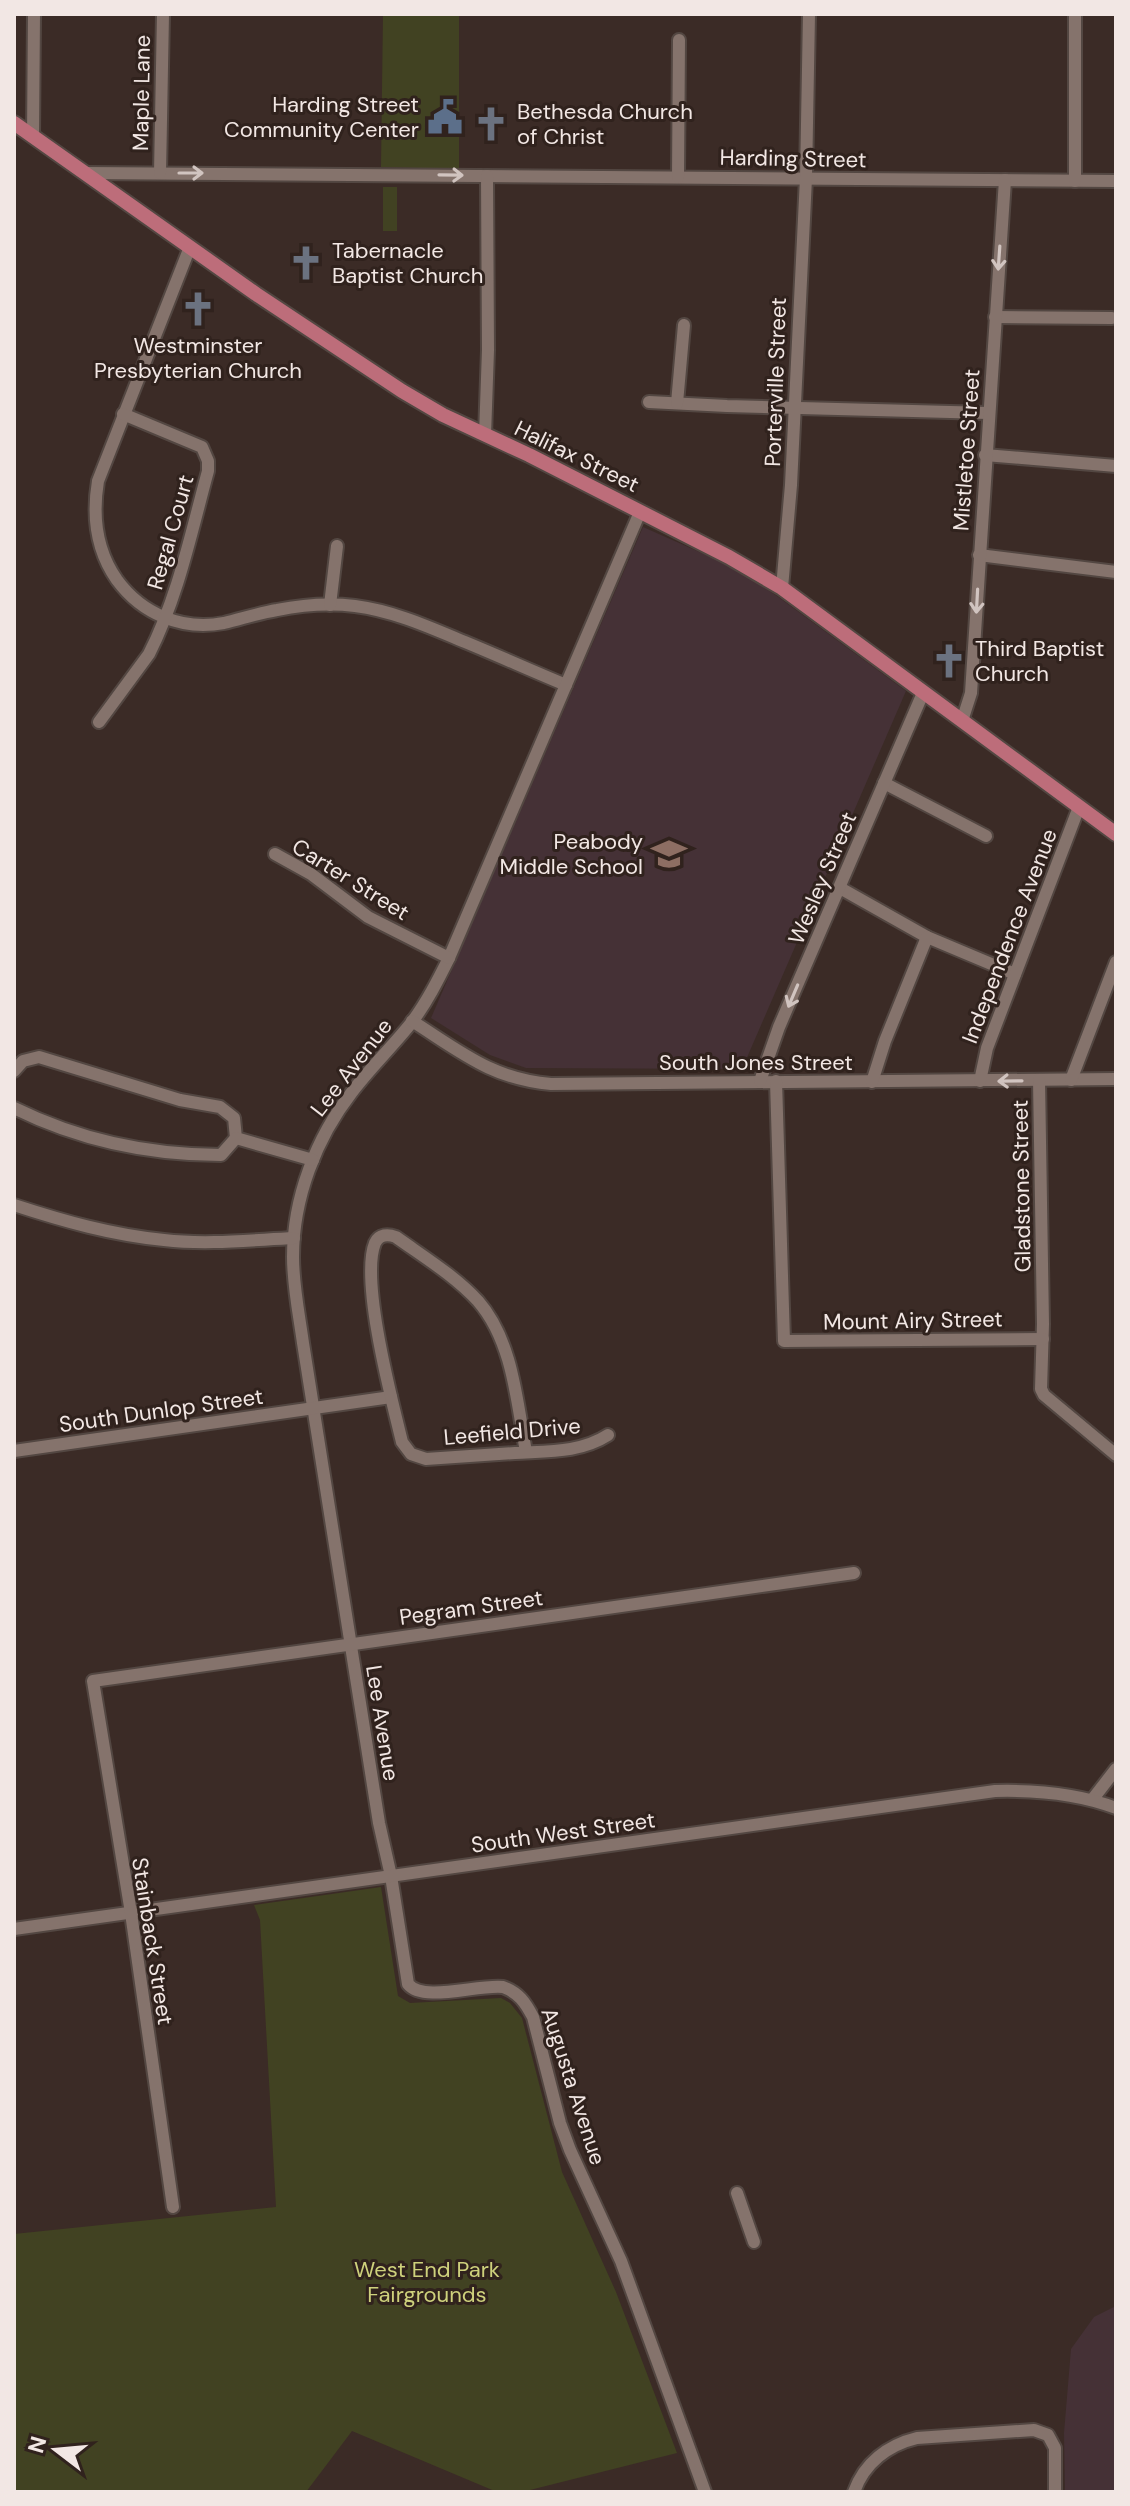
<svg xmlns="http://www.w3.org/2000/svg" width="1130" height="2506" font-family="'DM Sans',sans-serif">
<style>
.education{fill:#453136}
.green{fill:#414222}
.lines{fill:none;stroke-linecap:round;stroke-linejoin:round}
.minor-casing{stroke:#534742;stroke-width:16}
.major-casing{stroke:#534742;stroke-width:18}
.minor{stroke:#85736c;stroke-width:12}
.major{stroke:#bd6d7a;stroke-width:14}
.oneway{stroke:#d1c4c0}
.labels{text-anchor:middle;stroke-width:6;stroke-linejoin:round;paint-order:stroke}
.street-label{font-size:22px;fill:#f2e7e4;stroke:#30221d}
.poi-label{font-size:22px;fill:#f2e7e4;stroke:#30221d;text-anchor:start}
.park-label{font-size:22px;fill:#ced17c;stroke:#30221d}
</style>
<rect width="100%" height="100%" fill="#3b2b26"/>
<g class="education">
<polygon points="643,527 731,566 777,596 906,691 742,1069 526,1068 490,1055 431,1018"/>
<polygon points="1116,2306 1116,2492 1065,2492 1064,2433 1071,2349 1094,2317"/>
</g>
<g class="green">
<polygon points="383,14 459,14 459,169 381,167"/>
<rect x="383" y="187" width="14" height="44"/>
<polygon points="381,1887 398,1996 410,2003 501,1998 510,2003 522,2018 562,2172 616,2292 677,2453 522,2492 497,2492 352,2431 306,2492 14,2492 14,2234 276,2207 260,1920 254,1905"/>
</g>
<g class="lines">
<g class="minor-casing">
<g id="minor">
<polyline points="33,137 34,14"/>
<polyline points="85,173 1116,181"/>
<polyline points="160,173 163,14"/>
<polyline points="678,177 679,40"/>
<polyline points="1075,181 1075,14"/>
<path d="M190 247 98 481C92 517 96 550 117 580 142 614 182 631 224 623 241 619 259 613 277 610 302 605 329 603 355 606 394 611 429 627 465 642 499 656 532 671 566 685"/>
<polyline points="995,317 1112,318"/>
<polyline points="649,402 727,406 988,413"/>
<polyline points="677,403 684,325"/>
<polyline points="485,435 488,350 487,176"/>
<polyline points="985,455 1116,466"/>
<path d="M640 512 449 958C438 980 427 1002 412 1022 393 1046 371 1067 352 1092 316 1138 293 1198 293 1257 293 1286 299 1314 303 1343L379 1823 391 1876 408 1984C423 2003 478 1984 503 1987 519 1993 525 2002 533 2017L560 2123 570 2150 621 2261 705 2492"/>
<polyline points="979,555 1116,572"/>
<polyline points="782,588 791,485 806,178 809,14"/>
<polyline points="330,605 337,546"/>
<polyline points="962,721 971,693 1005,180"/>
<path d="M99 722 149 654C178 597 191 533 208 471V461L202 447 123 414"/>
<polyline points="884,783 986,836"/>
<polyline points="275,854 311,874 368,917 449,958"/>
<polyline points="840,888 927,937 1015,974"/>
<path d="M412 1021C461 1052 492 1079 551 1084L1116 1079"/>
<polyline points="14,1071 23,1061 39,1057 180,1100 220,1107 234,1118 236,1138 313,1160"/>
<polyline points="1039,1080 1043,1324 1041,1389 1044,1395 1116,1455"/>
<polyline points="1071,1080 1116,962"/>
<polyline points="760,1081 779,1027 923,693"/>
<polyline points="776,1081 784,1341 1043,1339"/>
<polyline points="980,1081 987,1048 1079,807"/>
<polyline points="872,1082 885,1041 927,937"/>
<path d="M14 1108C79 1140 149 1155 221 1155L236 1138"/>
<path d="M14 1205C63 1221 112 1235 164 1240 207 1245 251 1240 294 1238"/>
<polyline points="14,1451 391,1397"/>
<path d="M526 1452C517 1403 513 1341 478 1301 455 1276 424 1257 396 1237 388 1234 379 1234 375 1243 360 1280 392 1401 402 1442L411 1454 426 1459C456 1457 486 1455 515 1453 547 1451 580 1453 608 1435"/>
<polyline points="1092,1800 1116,1769"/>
<path d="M14 1929 995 1791C1036 1790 1077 1793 1116 1808"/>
<polyline points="737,2193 754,2242"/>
<polyline points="173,2207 131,1913 93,1681 854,1573"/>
<path d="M854 2492C864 2463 888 2445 917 2438L1034 2430 1048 2435 1055 2448V2492"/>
</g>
</g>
<g class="major-casing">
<polyline id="major" points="14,123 256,294 402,391 443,415 529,455 729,557 782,588 1116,834"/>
</g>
<use href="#minor" class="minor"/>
<use href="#major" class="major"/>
</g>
<defs><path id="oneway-shaft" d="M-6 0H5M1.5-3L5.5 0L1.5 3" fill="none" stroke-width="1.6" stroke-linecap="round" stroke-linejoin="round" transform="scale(2)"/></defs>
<g class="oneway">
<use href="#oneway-shaft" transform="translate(191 173)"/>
<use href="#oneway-shaft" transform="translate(451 175) rotate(1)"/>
<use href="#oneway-shaft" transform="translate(999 258) rotate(94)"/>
<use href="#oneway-shaft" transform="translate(977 601) rotate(93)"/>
<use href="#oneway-shaft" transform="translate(793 996) rotate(113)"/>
<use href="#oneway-shaft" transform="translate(1010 1081) rotate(179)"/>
</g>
<defs>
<g id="civic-bare" transform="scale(2.76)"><path d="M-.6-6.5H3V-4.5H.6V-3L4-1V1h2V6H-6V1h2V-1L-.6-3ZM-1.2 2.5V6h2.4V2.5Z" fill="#5c6f8a" stroke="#30221d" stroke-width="2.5" paint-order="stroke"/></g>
<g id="church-bare" transform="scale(2.76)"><path d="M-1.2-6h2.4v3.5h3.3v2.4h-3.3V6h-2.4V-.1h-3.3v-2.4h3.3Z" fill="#6b7280" stroke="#30221d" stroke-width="2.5" paint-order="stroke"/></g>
<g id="school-bare" transform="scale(2.76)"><path d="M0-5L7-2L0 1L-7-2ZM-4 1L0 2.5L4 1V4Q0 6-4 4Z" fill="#8d6e63" stroke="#30221d" stroke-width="2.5" paint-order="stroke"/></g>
</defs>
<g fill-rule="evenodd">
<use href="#civic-bare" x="445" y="117"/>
<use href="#church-bare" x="491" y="124"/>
<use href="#church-bare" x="306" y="263"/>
<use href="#church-bare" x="198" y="309"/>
<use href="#church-bare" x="949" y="661"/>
<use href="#school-bare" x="669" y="854"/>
</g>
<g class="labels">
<g class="street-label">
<text transform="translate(141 93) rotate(-89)" y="8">Maple Lane</text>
<text transform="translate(793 158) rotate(1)" y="8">Harding Street</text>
<text transform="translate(775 382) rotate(-88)" y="8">Porterville Street</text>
<text transform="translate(966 450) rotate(-86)" y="8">Mistletoe Street</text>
<text transform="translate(577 456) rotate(26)" y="8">Halifax Street</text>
<text transform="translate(170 532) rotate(-74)" y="8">Regal Court</text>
<text transform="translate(822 878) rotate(-67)" y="8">Wesley Street</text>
<text transform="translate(351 879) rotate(32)" y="8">Carter Street</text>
<text transform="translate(1009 936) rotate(-69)" y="8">Independence Avenue</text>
<text x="756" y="1070">South Jones Street</text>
<text transform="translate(351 1067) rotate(-52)" y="8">Lee Avenue</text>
<text transform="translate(1021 1186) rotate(-91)" y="8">Gladstone Street</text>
<text transform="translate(913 1320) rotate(-1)" y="8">Mount Airy Street</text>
<text transform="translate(161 1410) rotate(-8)" y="8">South Dunlop Street</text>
<text transform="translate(512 1431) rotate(-5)" y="8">Leefield Drive</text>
<text transform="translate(471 1607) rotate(-8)" y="8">Pegram Street</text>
<text transform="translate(383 1723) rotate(81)" y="8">Lee Avenue</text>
<text transform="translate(563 1832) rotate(-8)" y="8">South West Street</text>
<text transform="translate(153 1941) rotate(81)" y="8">Stainback Street</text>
<text transform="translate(574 2086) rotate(72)" y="8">Augusta Avenue</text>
</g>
<g class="poi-label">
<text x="419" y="112" text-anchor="end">Harding Street<tspan x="419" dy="25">Community Center</tspan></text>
<text x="517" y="119">Bethesda Church<tspan x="517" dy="25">of Christ</tspan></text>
<text x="332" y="258">Tabernacle<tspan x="332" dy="25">Baptist Church</tspan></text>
<text x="198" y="353" text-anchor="middle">Westminster<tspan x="198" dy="25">Presbyterian Church</tspan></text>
<text x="975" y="656">Third Baptist<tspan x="975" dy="25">Church</tspan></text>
<text x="643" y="849" text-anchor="end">Peabody<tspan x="643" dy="25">Middle School</tspan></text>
</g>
<g class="park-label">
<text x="427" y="2277">West End Park<tspan x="427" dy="25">Fairgrounds</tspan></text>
</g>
</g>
<rect width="1130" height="2506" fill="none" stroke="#f2e7e4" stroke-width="32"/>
<g transform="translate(56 2450) rotate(286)" stroke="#30221d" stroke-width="6" paint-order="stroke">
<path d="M0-6L14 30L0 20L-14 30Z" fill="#f2e7e4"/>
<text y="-12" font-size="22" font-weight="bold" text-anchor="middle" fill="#f2e7e4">N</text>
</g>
</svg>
